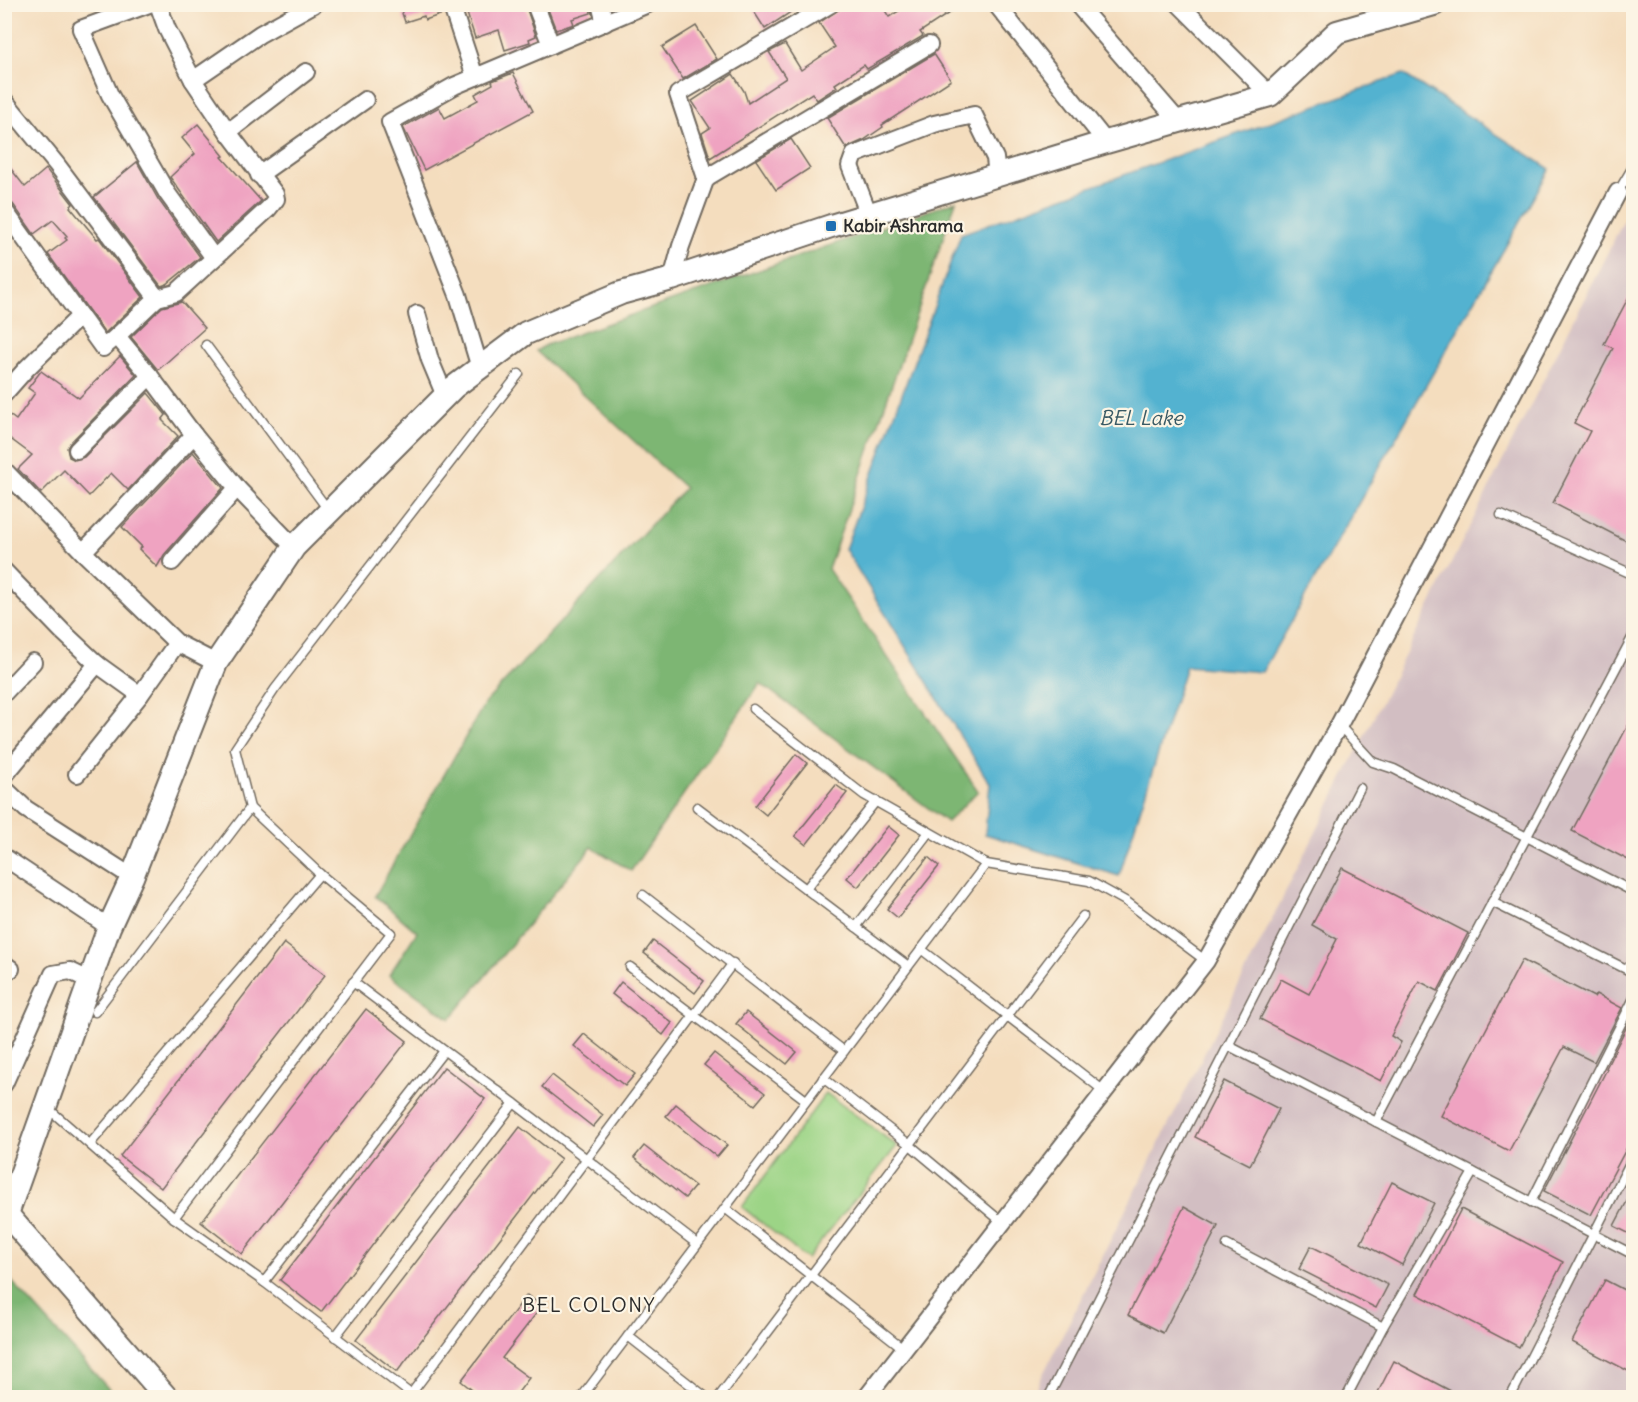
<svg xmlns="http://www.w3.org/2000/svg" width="1638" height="1402" font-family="Delius,sans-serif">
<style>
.industrial{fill:#d2bec2}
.green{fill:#9cd486;stroke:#648058;stroke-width:1.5}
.forest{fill:#7db673;stroke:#54704f;stroke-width:1.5}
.water{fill:#52b2d0;stroke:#3e6e7e;stroke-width:1.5}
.building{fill:#efa3c1}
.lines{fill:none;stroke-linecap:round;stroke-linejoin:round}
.lane-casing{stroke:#71695e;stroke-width:11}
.street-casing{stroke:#71695e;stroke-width:20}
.secondary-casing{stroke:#71695e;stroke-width:26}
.lane{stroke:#fff;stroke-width:8}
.street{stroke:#fff;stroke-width:16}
.secondary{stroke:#fff;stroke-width:22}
.poi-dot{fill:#1f6fb2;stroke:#fcf5e5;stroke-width:2}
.labels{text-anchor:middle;stroke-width:4.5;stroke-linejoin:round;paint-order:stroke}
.poi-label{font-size:18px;font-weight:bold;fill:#2b2b2b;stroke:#fcf5e5;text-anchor:start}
.water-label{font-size:20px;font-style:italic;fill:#395a65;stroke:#fcf5e5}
.neighbourhood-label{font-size:20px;letter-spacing:1.5px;fill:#2b2b2b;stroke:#fcf5e5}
</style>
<rect width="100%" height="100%" fill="#fcf5e5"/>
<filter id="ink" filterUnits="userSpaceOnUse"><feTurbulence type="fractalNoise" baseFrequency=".0167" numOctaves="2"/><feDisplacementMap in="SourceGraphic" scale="12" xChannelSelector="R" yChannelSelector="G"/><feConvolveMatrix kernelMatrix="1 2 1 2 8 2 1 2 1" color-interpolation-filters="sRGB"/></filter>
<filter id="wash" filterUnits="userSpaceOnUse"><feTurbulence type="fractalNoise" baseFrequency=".008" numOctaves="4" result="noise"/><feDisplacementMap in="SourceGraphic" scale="24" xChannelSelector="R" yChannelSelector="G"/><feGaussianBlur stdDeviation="1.35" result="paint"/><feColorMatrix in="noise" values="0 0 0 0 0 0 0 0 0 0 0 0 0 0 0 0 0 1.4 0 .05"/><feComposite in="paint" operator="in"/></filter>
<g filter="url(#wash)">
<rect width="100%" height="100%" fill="#f4ddbe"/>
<polygon class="industrial" points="1633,200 1633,1397 1031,1398 1632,204"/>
<polygon class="green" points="826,1093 897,1146 807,1259 742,1207"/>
<g class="forest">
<polygon points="956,201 828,569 978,791 947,822 760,683 631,871 592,847 450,1019 389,975 417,932 375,896 485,703 685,488 536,351 546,345"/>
<polygon points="5,1274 116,1397 5,1397"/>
</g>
<polygon class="water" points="1403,74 1550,169 1262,672 1186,666 1119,876 985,834 990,784 845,549 961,234"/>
<g id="blocks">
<g class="building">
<polygon points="399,4 441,4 443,14 425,20 424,16 405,22"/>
<polygon points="462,4 525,4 536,36 529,39 530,42 505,50 499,30 475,38 465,7 463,8"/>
<polygon points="546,4 590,4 591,13 572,19 574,24 556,30"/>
<polygon points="749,4 803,4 765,29"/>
<polygon points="847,4 881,4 889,17 910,4 963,4 920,32 923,36 867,69 864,65 835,84 837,87 817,100 812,93 710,158 702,133 710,128 692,101 733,74 744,91 748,103 786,78 769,52 785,44 801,70 835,47 819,23"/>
<polygon points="696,26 717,59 683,79 662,47"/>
<polygon points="934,54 951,80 882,125 883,127 864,140 846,148 827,118"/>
<polygon points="513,73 533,111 424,170 403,127 439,107 445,118 478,100 475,94 493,84 492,81"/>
<polygon points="198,124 224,156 222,157 261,201 216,242 170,177 195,154 182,138"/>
<polygon points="791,139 810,168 776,190 756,160"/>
<polygon points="4,160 25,187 46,169 73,204 70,207 97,239 99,238 143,297 105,333 48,254 67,240 65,238 67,236 53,220 34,234 13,204 4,200"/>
<polygon points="137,162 158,199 200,257 167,284 161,286 94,197"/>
<polygon points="1634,287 1634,545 1553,503 1590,431 1574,423 1613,348 1604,344"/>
<polygon points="182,302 205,328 158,370 131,337 162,307"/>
<polygon points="120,356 136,375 70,443 67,448 69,457 75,460 84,457 148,393 166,415 162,420 178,436 128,490 111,473 89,496 64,470 41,493 18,469 32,455 4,434 4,411 16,420 35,393 28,388 41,371 79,398"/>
<polygon points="193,452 223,488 164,555 157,567 139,549 142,547 122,527"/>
<polygon points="1634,714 1634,863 1572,831"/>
<polygon points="796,754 807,763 766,815 755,806"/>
<polygon points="836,785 847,793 806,845 795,836"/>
<polygon points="888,826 899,835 858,887 847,878"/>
<polygon points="928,857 939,866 898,918 887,909"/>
<polygon points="1342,868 1468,933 1438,991 1419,981 1391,1036 1401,1042 1381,1081 1260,1019 1281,979 1309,994 1337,939 1312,925"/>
<polygon points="653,941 704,981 695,993 644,953"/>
<polygon points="284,943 325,975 161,1188 120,1156"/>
<polygon points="1522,960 1594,997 1596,994 1622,1008 1594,1062 1564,1047 1509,1151 1441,1116"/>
<polygon points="621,982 672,1023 663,1035 612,994"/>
<polygon points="366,1009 407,1041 242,1254 201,1222"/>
<polygon points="746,1012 797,1052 787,1064 736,1024"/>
<polygon points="1633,1014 1634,1134 1591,1215 1544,1191 1607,1069 1606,1068"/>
<polygon points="584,1034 635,1074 625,1086 574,1046"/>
<polygon points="714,1053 765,1093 755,1105 704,1065"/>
<polygon points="444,1067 485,1099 321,1312 280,1280"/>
<polygon points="552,1075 603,1115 593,1127 542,1087"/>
<polygon points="1224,1081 1279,1109 1250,1165 1195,1137"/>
<polygon points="676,1104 727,1145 717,1157 666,1116"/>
<polygon points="520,1127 561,1159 397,1372 356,1340"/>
<polygon points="644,1146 695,1186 685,1198 634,1158"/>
<polygon points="1392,1182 1434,1203 1402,1265 1361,1243"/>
<polygon points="1634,1188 1634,1236 1614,1226"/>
<polygon points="1184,1207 1218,1226 1163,1333 1128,1315"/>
<polygon points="1461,1209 1563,1262 1519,1347 1417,1294"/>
<polygon points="1311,1246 1388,1285 1376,1308 1299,1269"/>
<polygon points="1605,1280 1634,1295 1634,1374 1572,1342"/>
<polygon points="527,1295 542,1306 502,1358 529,1378 514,1398 482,1398 461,1381"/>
<polygon points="1394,1361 1464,1398 1375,1398"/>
</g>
</g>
</g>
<g filter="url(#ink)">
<use href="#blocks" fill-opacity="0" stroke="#71695e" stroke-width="1.5"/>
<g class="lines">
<g class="lane-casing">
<g id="lane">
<polyline points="1618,192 1634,165"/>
<polyline points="206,345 329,511"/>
<polyline points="1501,515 1634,575"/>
<polyline points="753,709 864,795 986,864 1089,881 1127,902 1206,961"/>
<polyline points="1339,725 1373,762 1394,769 1634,892"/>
<polyline points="697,807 908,966"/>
<polyline points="250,808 235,749 275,689 519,374"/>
<polyline points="806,889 876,801"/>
<polyline points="643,895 844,1051"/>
<polyline points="1492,902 1634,973"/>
<polyline points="856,927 929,832"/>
<polyline points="921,949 1104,1091"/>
<polyline points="630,967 806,1100"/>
<polyline points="353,982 514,1103 697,1244"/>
<polyline points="95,1012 250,808 320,874 391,933 174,1218"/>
<polyline points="1229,1046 1634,1255"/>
<polyline points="823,1078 910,1145 1002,1222"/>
<polyline points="50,1110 174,1218 264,1282 416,1398"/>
<polyline points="1376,1122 1634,634"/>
<polyline points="90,1144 320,874"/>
<polyline points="1531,1202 1634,998"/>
<polyline points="725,1208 903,1348"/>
<polyline points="1227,1245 1383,1327"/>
<polyline points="264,1282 444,1051"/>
<polyline points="628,1336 707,1398"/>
<polyline points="335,1337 514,1103"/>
<polyline points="408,1398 733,963"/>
<polyline points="581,1398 986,864"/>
<polyline points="718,1398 1083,916"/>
<polyline points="1048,1398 1360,788"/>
<polyline points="1346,1398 1383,1327 1473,1172"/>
<polyline points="1510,1398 1634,1155"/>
</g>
</g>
<g class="street-casing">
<g id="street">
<polyline points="149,4 81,29 110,95 167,193 214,258"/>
<polyline points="158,4 167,29 193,80"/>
<polyline points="451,4 475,77"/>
<polyline points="535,4 551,45"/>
<polyline points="600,4 605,23"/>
<polyline points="996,4 1106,142"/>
<polyline points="1077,4 1179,122"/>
<polyline points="1179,4 1270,95"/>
<polyline points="4,100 57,165 157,298 117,336 150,376"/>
<polyline points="228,132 306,72"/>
<polyline points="259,175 365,100"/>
<polyline points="706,178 929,45"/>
<polyline points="4,210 80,316 27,368 4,394"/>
<polyline points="869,215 850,166 854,155 934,124 974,115 995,158 997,176"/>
<polyline points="672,279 681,246 706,178 678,94 831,4"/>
<polyline points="157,298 176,293 268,209 276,199 275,194 228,132 193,80 260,34 314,4"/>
<polyline points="417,314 430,360 445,396"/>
<polyline points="80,316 103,348 117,336"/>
<polyline points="480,368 458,295 390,122 454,86 648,4"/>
<polyline points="77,450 150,376 194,435"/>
<polyline points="4,470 83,552 177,643 216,663"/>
<polyline points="237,488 294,547"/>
<polyline points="83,552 194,435 237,488 172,562"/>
<polyline points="4,571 62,631 97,664 140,695"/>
<polyline points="4,693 33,662"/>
<polyline points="77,774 140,695 177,643"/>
<polyline points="4,776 97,664"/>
<polyline points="4,788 26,809 132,877"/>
<polyline points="4,857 109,927"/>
<polyline points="4,964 11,969"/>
<polyline points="4,1084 53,974 70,971 91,981"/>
<polyline points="866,1398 1206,961 1339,725 1618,192"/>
</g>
</g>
<g class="secondary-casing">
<g id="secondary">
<polyline points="4,1211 167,1398"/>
<polyline points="7,1214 109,927 132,877 216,663 294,547 454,387 526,333 621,293 672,279 831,226 1106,142 1270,95 1337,32 1434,4"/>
</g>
</g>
<use href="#lane" class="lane"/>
<use href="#street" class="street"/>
<use href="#secondary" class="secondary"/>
</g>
</g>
<rect class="poi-dot" x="825" y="220" width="12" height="12" rx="3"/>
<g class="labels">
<g class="poi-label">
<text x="843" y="232">Kabir Ashrama</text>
</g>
<g class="water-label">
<text x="1141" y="425">BEL Lake</text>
</g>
<g class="neighbourhood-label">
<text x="589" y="1312">BEL COLONY</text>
</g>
</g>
<rect width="1638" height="1402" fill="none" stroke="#fcf5e5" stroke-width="24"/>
</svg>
